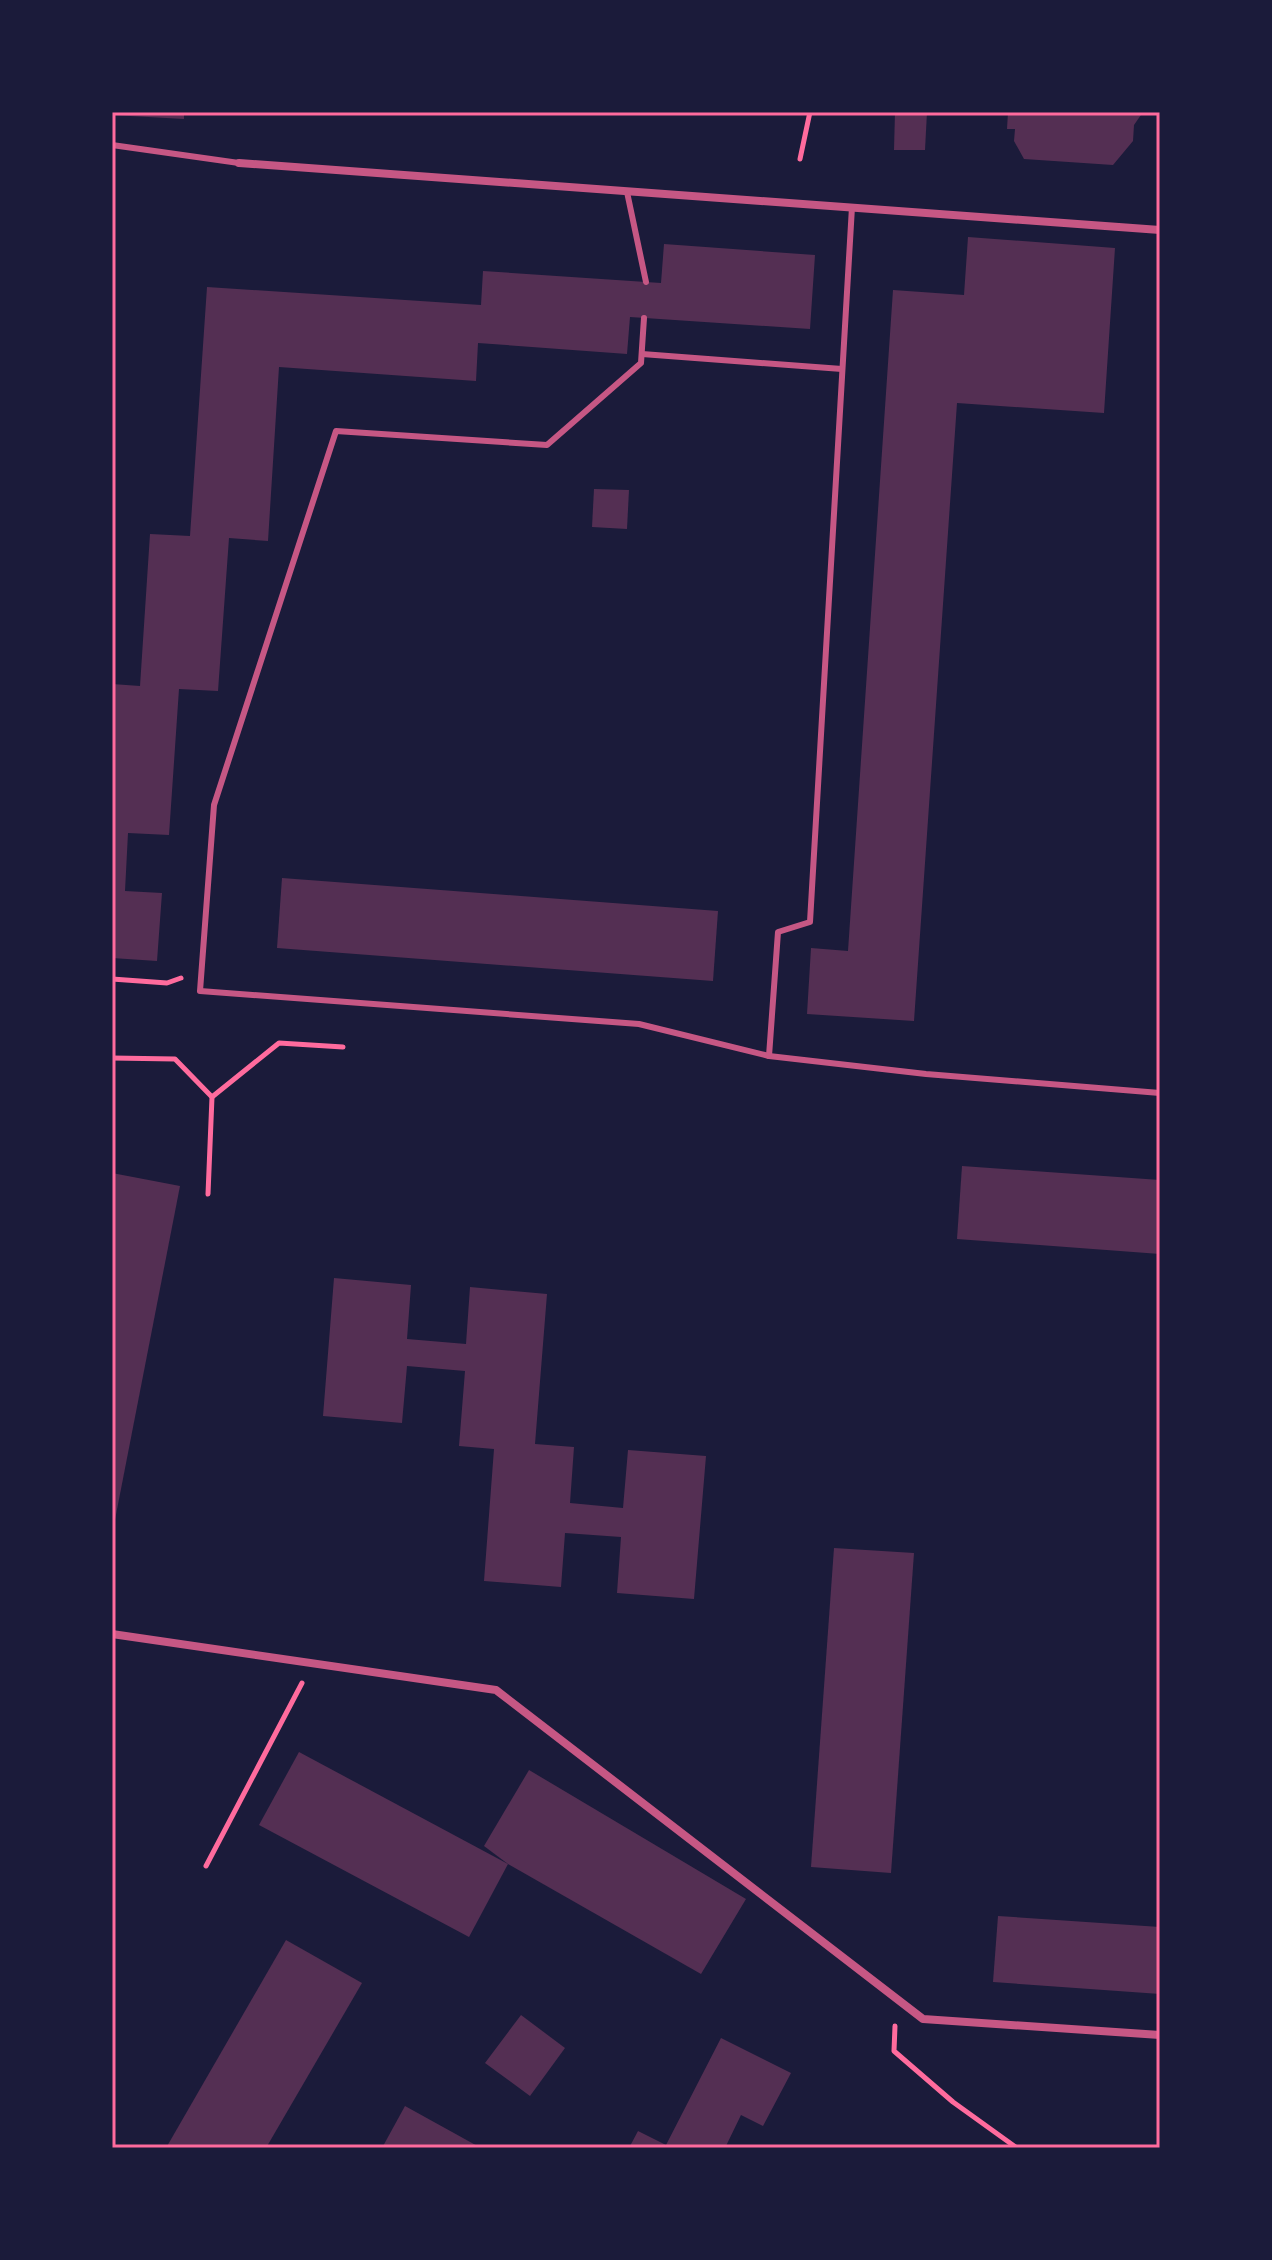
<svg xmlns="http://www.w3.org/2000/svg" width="1272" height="2260" font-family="Rubik,sans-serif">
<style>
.building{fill:#542f53}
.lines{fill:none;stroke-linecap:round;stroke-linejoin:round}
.path{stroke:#ff6b9d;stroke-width:5}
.service{stroke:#c65784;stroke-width:6}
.minor{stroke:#c65784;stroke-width:8}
.neatline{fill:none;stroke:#ff6b9d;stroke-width:3}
</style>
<rect width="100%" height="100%" fill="#1b1b3a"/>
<g class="building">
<polygon points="112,112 184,112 184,119 112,115"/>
<polygon points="895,112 927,112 925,150 894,150"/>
<polygon points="1008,112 1143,112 1134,125 1133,141 1113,165 1024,159 1014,141 1015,129 1007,129"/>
<polygon points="968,237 1115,248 1104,413 957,403 914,1021 807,1014 811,948 848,951 893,290 964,295"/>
<polygon points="664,244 815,255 810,329 630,317 627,354 478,343 476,381 279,367 268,541 229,538 218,691 179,689 169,835 128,833 125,891 162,893 157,961 112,958 112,684 140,686 150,534 190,536 207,287 481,305 483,271 661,283"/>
<polygon points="594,489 629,490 627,529 592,527"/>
<polygon points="282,878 718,911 713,981 277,948"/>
<polygon points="962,1166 1160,1180 1160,1254 957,1239"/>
<polygon points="112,1173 180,1186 113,1530 112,1530"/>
<polygon points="334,1278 411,1285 407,1339 466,1344 470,1287 547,1294 535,1444 574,1447 570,1503 623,1508 628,1450 706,1456 694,1599 617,1593 621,1537 565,1533 561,1587 484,1581 494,1449 459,1446 465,1371 407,1366 402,1423 323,1416"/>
<polygon points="834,1548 914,1553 891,1873 811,1867"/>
<polygon points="299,1752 508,1864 469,1937 259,1825"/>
<polygon points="529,1770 746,1899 701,1974 508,1864 484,1846"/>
<polygon points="998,1916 1160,1927 1160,1994 993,1982"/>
<polygon points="286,1940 362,1983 266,2148 166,2148"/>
<polygon points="521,2015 565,2048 530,2096 485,2063"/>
<polygon points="721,2038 791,2073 763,2126 741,2115 725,2148 629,2148 638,2131 666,2145"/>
<polygon points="405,2106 481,2148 382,2148"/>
</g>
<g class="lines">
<g class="path">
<polyline points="800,159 810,112"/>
<polyline points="112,979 167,983 181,978"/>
<polyline points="112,1058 175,1059 212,1097 208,1194"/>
<polyline points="212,1097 279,1043 343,1047"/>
<polyline points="206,1866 302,1683"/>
<polyline points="895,2026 894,2051 953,2102 1017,2148"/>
</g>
<g class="service">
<polyline points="112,145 239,163"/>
<polyline points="627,192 646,282"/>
<polyline points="644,318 641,363 547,445 336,431 214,805 200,991 639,1024 769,1056 926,1074 1160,1093"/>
<polyline points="642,354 842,369"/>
<polyline points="769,1056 778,932 810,922 852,207"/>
</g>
<g class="minor">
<polyline points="239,163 1160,230"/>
<polyline points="112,1634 496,1690 923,2019 1160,2035"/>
</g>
</g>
<rect width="1272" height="2260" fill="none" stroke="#1b1b3a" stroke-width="228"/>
<rect x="114" y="114" width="1044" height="2032" class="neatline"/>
</svg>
